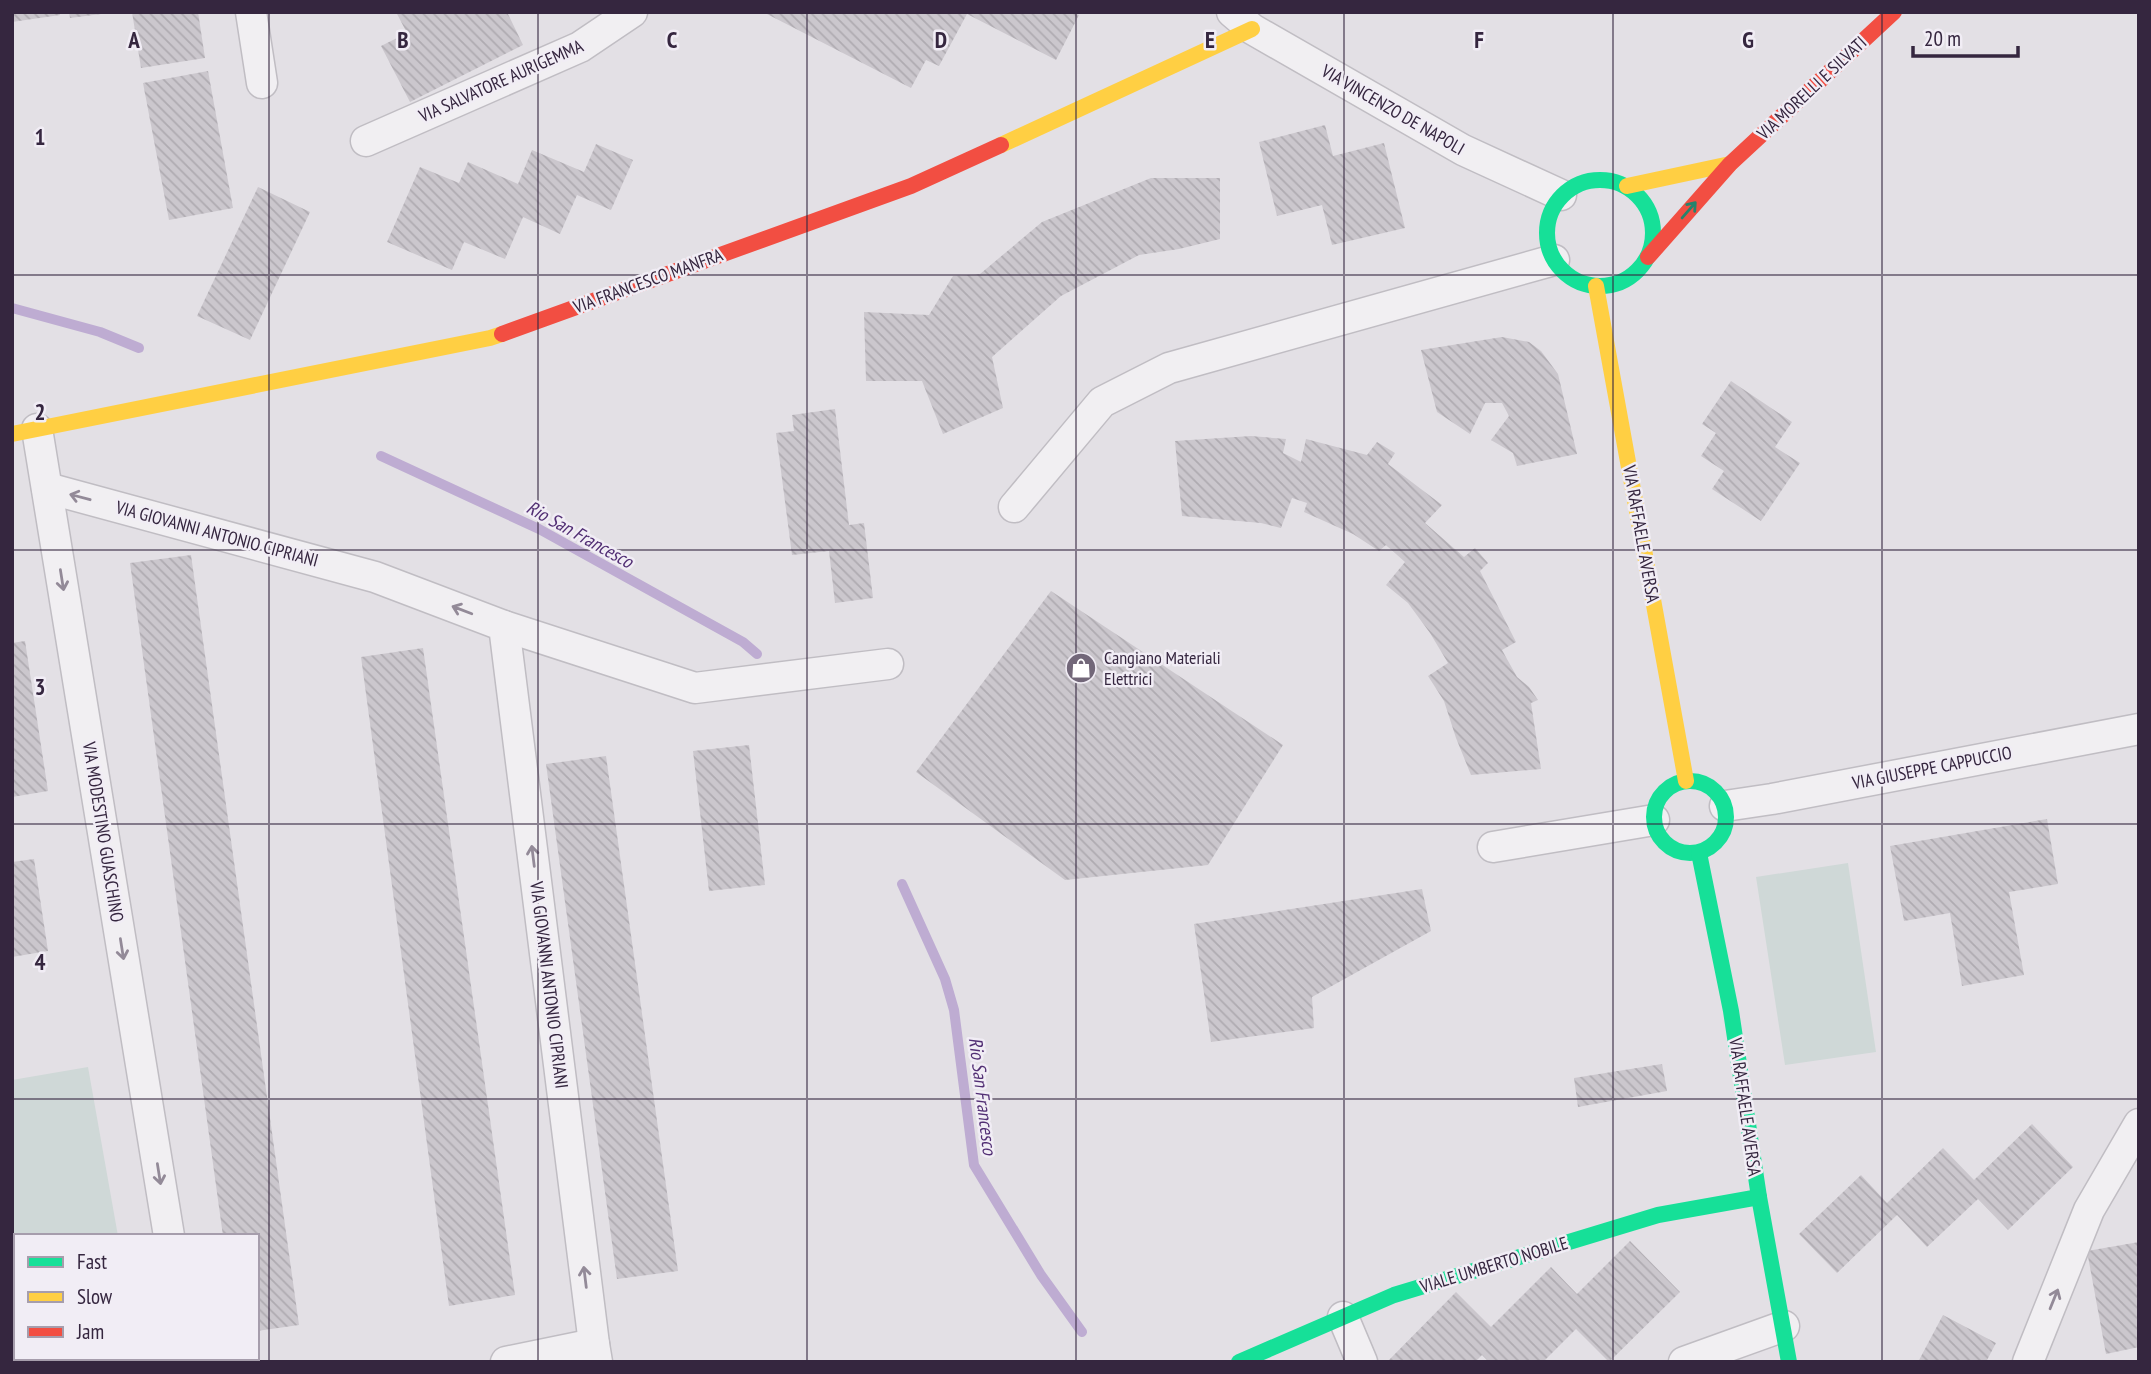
<svg xmlns="http://www.w3.org/2000/svg" width="2151" height="1374" font-family="'PT Sans Narrow',sans-serif">
<style>
.grass{fill:#cfd8d7}
.lines{fill:none;stroke-linecap:round;stroke-linejoin:round}
.stream{stroke:#beacd2;stroke-width:10}
.building{fill:url(#building-back-hatch)}
.street-casing{stroke:#c0bdc3;stroke-width:33}
.street{stroke:#f1eff2;stroke-width:30}
.fast{stroke:#16e098;stroke-width:16}
.slow{stroke:#ffcf43;stroke-width:16}
.jam{stroke:#f24e42;stroke-width:16}
.oneway{stroke:#26836c}
.oneway2{stroke:#938a98}
.grid{fill:none;stroke:#35263f;stroke-width:2;stroke-opacity:0.55}
.labels{text-anchor:middle;stroke-width:5;stroke-linejoin:round;paint-order:stroke}
.street-label{font-size:18px;fill:#35263f;stroke:#f1edf5}
.poi-label{font-size:18px;fill:#35263f;stroke:#f1edf5;text-anchor:start}
.water-label{font-size:19px;font-style:italic;fill:#522f74;stroke:#f1edf5}
.grid-label{font-size:23px;text-anchor:middle;font-weight:bold;fill:#35263f;stroke:#f1edf5;stroke-width:5;stroke-linejoin:round;paint-order:stroke}
</style>
<defs>
<pattern id="building-back-hatch" width="6" height="6" patternUnits="userSpaceOnUse" patternTransform="scale(1.75)"><rect width="6" height="6" fill="#cbc7cd"/><path d="M-1 5l2 2M0 0l6 6M5-1l2 2" fill="none" stroke="#afabb1"/></pattern>
</defs>
<rect width="100%" height="100%" fill="#e3e0e5"/>
<g class="grass">
<polygon points="1848,863 1876,1052 1785,1065 1756,877"/>
<polygon points="88,1067 118,1236 16,1236 16,1358 139,1358 140,1362 12,1362 12,1080"/>
</g>
<g class="lines">
<g class="stream">
<polyline points="12,308 100,332 139,348"/>
<polyline points="381,456 539,529 743,642 757,654"/>
<polyline points="902,884 945,979 954,1010 974,1165 1041,1275 1082,1332"/>
</g>
</g>
<g class="building">
<polygon points="12,12 59,12 60,15 12,22"/>
<polygon points="69,12 101,12 101,14 70,18"/>
<polygon points="132,12 198,12 205,58 141,68"/>
<polygon points="396,12 507,12 523,45 410,102 381,46 407,33"/>
<polygon points="763,12 1073,12 1079,15 1056,60 967,14 939,66 926,60 911,88"/>
<polygon points="208,71 233,208 169,220 143,83"/>
<polygon points="1325,125 1333,156 1384,143 1405,228 1332,245 1322,205 1277,216 1259,142"/>
<polygon points="596,144 633,160 611,210 577,195 560,234 523,217 505,259 464,242 452,270 387,242 420,167 459,183 468,162 518,184 532,150 584,172"/>
<polygon points="1151,178 1220,178 1220,239 1179,249 1139,255 1061,296 992,357 1003,408 943,434 922,381 866,381 864,312 929,315 953,276 980,274 1042,222"/>
<polygon points="258,187 310,212 250,340 197,316"/>
<polygon points="1502,337 1529,342 1541,351 1558,374 1577,454 1517,466 1513,453 1491,440 1509,416 1502,403 1485,403 1470,434 1437,412 1421,350"/>
<polygon points="1731,381 1792,422 1775,447 1800,463 1761,521 1712,489 1724,471 1701,456 1716,433 1702,424"/>
<polygon points="835,409 849,525 864,523 873,598 835,603 829,551 792,555 776,433 794,431 792,415"/>
<polygon points="1251,436 1286,439 1283,453 1301,462 1306,439 1367,455 1377,442 1395,453 1388,464 1442,505 1425,523 1464,557 1475,548 1488,563 1480,571 1516,642 1502,650 1517,677 1529,687 1538,700 1531,703 1541,769 1471,775 1456,738 1444,701 1428,676 1448,663 1430,633 1408,603 1386,585 1405,562 1386,545 1379,551 1353,534 1304,512 1307,503 1292,498 1281,528 1261,523 1182,516 1175,441"/>
<polygon points="191,555 299,1325 257,1331 257,1236 223,1236 130,563"/>
<polygon points="1051,591 1283,745 1208,865 1065,880 916,772"/>
<polygon points="25,641 48,791 12,797 12,643"/>
<polygon points="423,648 515,1295 449,1306 361,657"/>
<polygon points="749,745 765,885 709,891 693,751"/>
<polygon points="606,756 678,1271 617,1279 546,764"/>
<polygon points="2047,819 2058,884 2009,892 2024,975 1962,986 1950,913 1904,921 1890,846"/>
<polygon points="34,859 48,951 12,957 12,862"/>
<polygon points="1422,889 1431,931 1312,997 1314,1028 1211,1042 1194,924"/>
<polygon points="1662,1064 1667,1091 1578,1107 1574,1078"/>
<polygon points="2032,1124 2073,1167 2008,1230 1978,1199 1927,1247 1897,1215 1837,1273 1799,1234 1861,1175 1887,1203 1943,1148 1974,1180"/>
<polygon points="1630,1241 1680,1292 1609,1362 1576,1329 1543,1362 1489,1362 1482,1355 1475,1362 1387,1362 1456,1292 1491,1327 1551,1267 1577,1294"/>
<polygon points="2139,1242 2139,1347 2106,1354 2087,1251"/>
<polygon points="1943,1315 1996,1343 1986,1362 1918,1362"/>
</g>
<g class="lines">
<g class="street-casing">
<g id="street">
<polyline points="251,12 262,83"/>
<polyline points="1232,12 1252,29 1463,150 1561,195"/>
<polyline points="366,141 580,47 632,12"/>
<polyline points="37,429 169,1236"/>
<polyline points="47,488 375,577 504,626 594,1344"/>
<polyline points="1014,507 1102,402 1169,368 1554,260"/>
<polyline points="504,626 695,688 888,664"/>
<polyline points="1725,806 1772,799 2139,729"/>
<polyline points="1493,847 1654,820"/>
<polyline points="1343,1317 1362,1362"/>
<polyline points="190,1358 190,1362"/>
<polyline points="506,1362 594,1344 597,1362"/>
<polyline points="1684,1362 1784,1326"/>
<polyline points="2028,1362 2089,1210 2139,1124"/>
</g>
</g>
<use href="#street" class="street"/>
<g class="fast">
<circle cx="1600" cy="233" r="53"/>
<circle cx="1690" cy="817" r="36"/>
<polyline points="1699,853 1731,1011 1759,1197 1789,1362"/>
<polyline points="1239,1362 1394,1295 1658,1215 1759,1197"/>
</g>
<g class="slow">
<polyline points="1001,145 1252,29"/>
<polyline points="1627,186 1730,164"/>
<polyline points="1596,286 1686,781"/>
<polyline points="12,434 490,338 502,334"/>
</g>
<g class="jam">
<polyline points="1648,257 1730,164 1894,12"/>
<polyline points="502,334 911,186 1001,145"/>
</g>
</g>
<defs><path id="oneway-shaft" d="M-6 0H5M1.5-3L5.5 0L1.5 3" fill="none" stroke-width="1.6" stroke-linecap="round" stroke-linejoin="round" transform="scale(1.75)"/></defs>
<use class="oneway" href="#oneway-shaft" transform="translate(1689 210) rotate(-49)"/>
<g class="oneway2">
<use href="#oneway-shaft" transform="translate(80 497) rotate(-165)"/>
<use href="#oneway-shaft" transform="translate(62 580) rotate(81)"/>
<use href="#oneway-shaft" transform="translate(462 610) rotate(-159)"/>
<use href="#oneway-shaft" transform="translate(533 856) rotate(-97)"/>
<use href="#oneway-shaft" transform="translate(122 949) rotate(81)"/>
<use href="#oneway-shaft" transform="translate(159 1174) rotate(81)"/>
<use href="#oneway-shaft" transform="translate(585 1277) rotate(-97)"/>
<use href="#oneway-shaft" transform="translate(2054 1299) rotate(-68)"/>
</g>
<path class="grid" d="M269 12V1362M538 12V1362M807 12V1362M1076 12V1362M1344 12V1362M1613 12V1362M1882 12V1362M12 275H2139M12 550H2139M12 824H2139M12 1099H2139"/>
<defs>
<g id="shop-disc" transform="scale(1.575)"><circle r="9.5" fill="#726779" stroke="#f1edf5"/><path d="M-5-2.5h2.3a2.7 3.5 0 0 1 5.4 0H5L5.5 6h-11ZM-1.5-2.5h3a1.5 2.3 0 0 0-3 0Z" fill="#fff"/></g>
</defs>
<g fill-rule="evenodd">
<use href="#shop-disc" x="1081" y="668"/>
</g>
<g class="labels">
<g class="street-label">
<text transform="translate(501 81) rotate(-24)" y="6">VIA SALVATORE AURIGEMMA</text>
<text transform="translate(1812 88) rotate(-43)" y="6">VIA MORELLI E SILVATI</text>
<text transform="translate(1393 110) rotate(30)" y="6">VIA VINCENZO DE NAPOLI</text>
<text transform="translate(648 281) rotate(-20)" y="6">VIA FRANCESCO MANFRA</text>
<text transform="translate(217 534) rotate(15)" y="6">VIA GIOVANNI ANTONIO CIPRIANI</text>
<text transform="translate(1641 534) rotate(80)" y="6">VIA RAFFAELE AVERSA</text>
<text transform="translate(1932 768) rotate(-11)" y="6">VIA GIUSEPPE CAPPUCCIO</text>
<text transform="translate(103 832) rotate(81)" y="6">VIA MODESTINO GUASCHINO</text>
<text transform="translate(549 985) rotate(83)" y="6">VIA GIOVANNI ANTONIO CIPRIANI</text>
<text transform="translate(1745 1107) rotate(82)" y="6">VIA RAFFAELE AVERSA</text>
<text transform="translate(1494 1265) rotate(-17)" y="6">VIALE UMBERTO NOBILE</text>
</g>
<g class="poi-label">
<text x="1104" y="664">Cangiano Materiali<tspan x="1104" dy="21">Elettrici</tspan></text>
</g>
<g class="water-label">
<text transform="translate(580 534) rotate(29)" y="7">Rio San Francesco</text>
<text transform="translate(983 1096) rotate(83)" y="7">Rio San Francesco</text>
</g>
</g>
<g class="grid-label">
<text x="134" y="48">A</text>
<text x="403" y="48">B</text>
<text x="672" y="48">C</text>
<text x="941" y="48">D</text>
<text x="1210" y="48">E</text>
<text x="1479" y="48">F</text>
<text x="1748" y="48">G</text>
<text x="40" y="145">1</text>
<text x="40" y="420">2</text>
<text x="40" y="695">3</text>
<text x="40" y="970">4</text>
</g>
<rect width="2151" height="1374" fill="none" stroke="#35263f" stroke-width="28"/>
<rect x="14" y="1234" width="245" height="126" fill="#f1edf5" stroke="#a69dac" stroke-width="2"/>
<rect x="28" y="1257" width="35" height="10" fill="#16e098" stroke="#a69dac" stroke-width="2"/>
<text x="77" y="1269" font-size="21" fill="#35263f">Fast</text>
<rect x="28" y="1292" width="35" height="10" fill="#ffcf43" stroke="#a69dac" stroke-width="2"/>
<text x="77" y="1304" font-size="21" fill="#35263f">Slow</text>
<rect x="28" y="1327" width="35" height="10" fill="#f24e42" stroke="#a69dac" stroke-width="2"/>
<text x="77" y="1339" font-size="21" fill="#35263f">Jam</text>
<path d="M1913 46v10h105v-10" fill="none" stroke="#35263f" stroke-width="3.5"/>
<text x="1924" y="46" font-size="21" fill="#35263f" stroke="#f1edf5" stroke-width="5" paint-order="stroke">20 m</text>
</svg>
